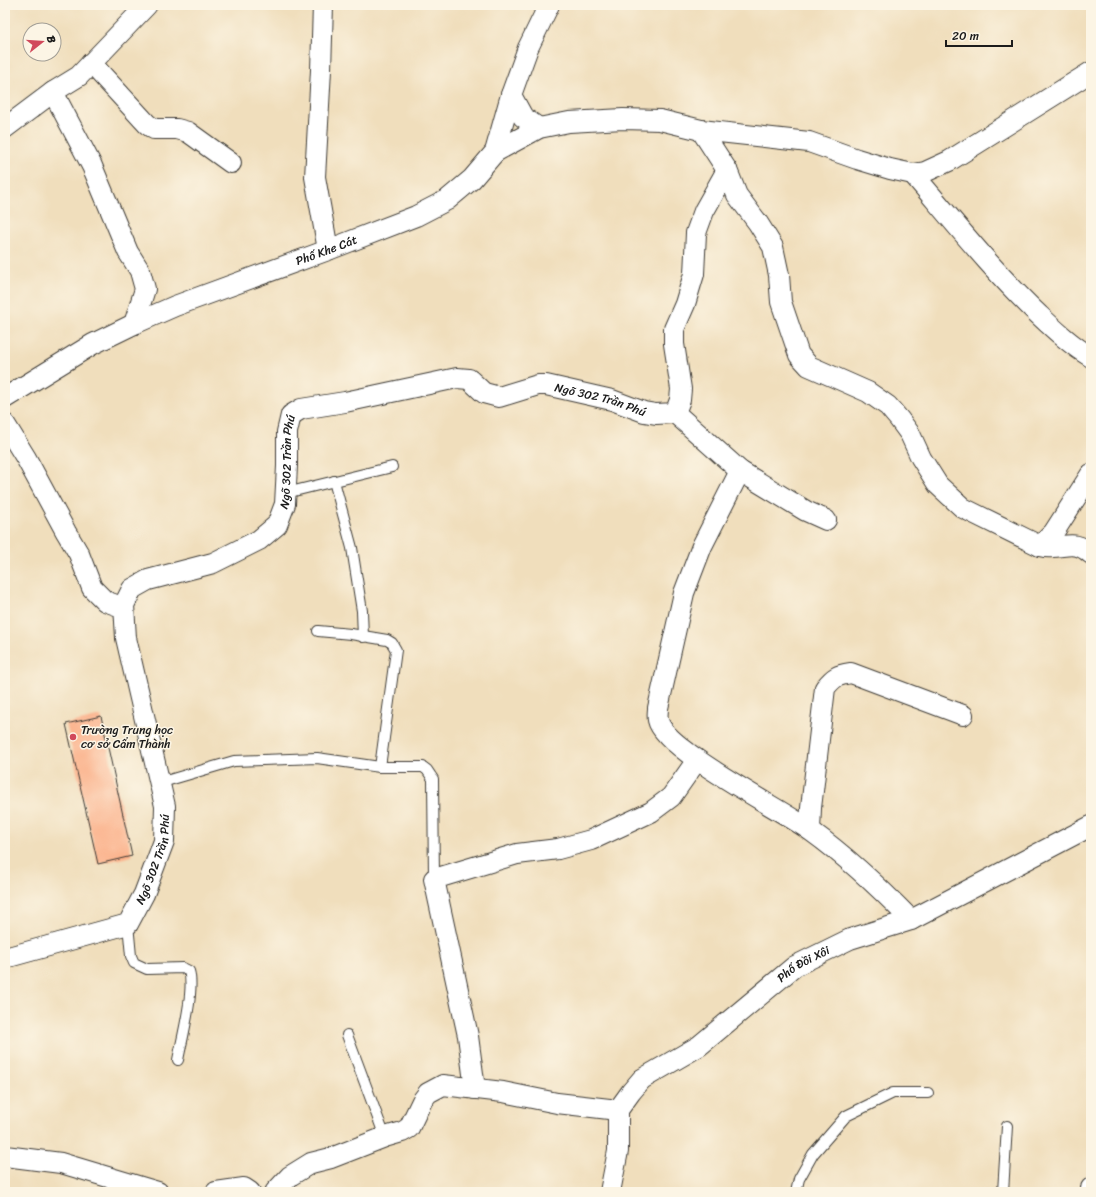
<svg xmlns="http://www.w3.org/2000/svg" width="1096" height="1197" font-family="Sriracha,sans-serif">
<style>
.building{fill:#fbaf87}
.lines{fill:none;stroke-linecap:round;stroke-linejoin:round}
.service-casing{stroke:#3c3934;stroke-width:12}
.minor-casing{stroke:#3c3934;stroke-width:22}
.service{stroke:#fff;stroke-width:10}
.minor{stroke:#fff;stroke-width:20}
.poi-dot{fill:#d1495b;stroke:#fcf5e5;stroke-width:1.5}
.labels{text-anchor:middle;stroke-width:3;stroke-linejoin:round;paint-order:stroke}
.street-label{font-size:12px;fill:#1c1c1c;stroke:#fcf5e5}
.poi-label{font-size:12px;fill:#1c1c1c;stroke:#fcf5e5;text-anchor:start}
</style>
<rect width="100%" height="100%" fill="#fcf5e5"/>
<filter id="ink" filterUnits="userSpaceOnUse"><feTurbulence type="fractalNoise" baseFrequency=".025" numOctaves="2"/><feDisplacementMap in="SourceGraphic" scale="8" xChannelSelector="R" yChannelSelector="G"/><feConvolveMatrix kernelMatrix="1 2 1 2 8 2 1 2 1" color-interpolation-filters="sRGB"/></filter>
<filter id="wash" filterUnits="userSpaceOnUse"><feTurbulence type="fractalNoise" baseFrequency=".012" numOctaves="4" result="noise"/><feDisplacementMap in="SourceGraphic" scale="16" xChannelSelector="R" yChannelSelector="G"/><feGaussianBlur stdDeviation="0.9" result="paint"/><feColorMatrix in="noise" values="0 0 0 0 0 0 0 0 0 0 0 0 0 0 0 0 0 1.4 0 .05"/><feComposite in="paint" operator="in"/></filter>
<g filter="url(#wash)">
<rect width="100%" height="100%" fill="#f0debc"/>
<g id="blocks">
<polygon class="building" points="101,716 132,856 98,864 66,724"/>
</g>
</g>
<g filter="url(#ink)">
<use href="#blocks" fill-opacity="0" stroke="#3c3934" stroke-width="1"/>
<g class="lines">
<g class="service-casing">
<g id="service">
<polyline points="334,481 352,548 362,611 363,637"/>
<polyline points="286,493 392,467"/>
<polyline points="318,631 351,634 387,640 392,643 396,650 380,767"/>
<polyline points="159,783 234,761 317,758 380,767 423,767 427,770 433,779 434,879"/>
<path d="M128 924 131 956 134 963 147 969 183 968 189 971C195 990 182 1039 178 1060"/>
<polyline points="347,1035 385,1137"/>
<polyline points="796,1192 799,1179 813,1154 846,1116 893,1093 928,1093"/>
<polyline points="1003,1192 1007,1126"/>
</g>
</g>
<g class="minor-casing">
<g id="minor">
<polyline points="323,5 321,70 315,177 328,250"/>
<polyline points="91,63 147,124 154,129 177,129 188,132 231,163"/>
<polyline points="53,92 92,166 128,252 140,271 145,289 134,324"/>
<polyline points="511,95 523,117 539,128"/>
<polyline points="5,128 53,92 79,76 147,5"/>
<polyline points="495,152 539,128 569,122 623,119 660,120 701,130 809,142 857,159 890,169 913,174 925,172 949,161 1091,72"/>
<path d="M727 170 737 195 758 223 773 247 779 275 781 302 799 355 809 366 868 392 888 406 899 419 910 434 921 458 938 485 963 508 1040 546C1044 547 1048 548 1052 547 1069 546 1077 541 1091 554"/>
<path d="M913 174C954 222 993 271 1039 315 1055 330 1072 346 1091 357"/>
<path id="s1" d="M5 398 93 344 134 324 175 306 328 250 416 216 447 200 472 179 495 152 511 95 528 48 549 5"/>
<polyline points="675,413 740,471 806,511 826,520"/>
<polyline points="5,424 26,458 66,532 79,554 92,588 105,601 116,605 124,605"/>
<path d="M740 471 702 546 684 593 658 708C658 711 657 716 658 720 664 750 783 810 811 831 847 857 880 888 911 920"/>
<polyline points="1040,546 1054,532 1091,474"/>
<path d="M810 830 811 808 825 688C834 677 837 675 851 673L963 715"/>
<path id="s2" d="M5 958 128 924 144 894 164 841 165 806 126 638 124 605 132 589 148 580 213 563 259 540 277 525 285 504 287 466V432L291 415 301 409 345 402 457 378 469 379 484 393 499 397 538 385H546L612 400 644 412 656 414 675 413 680 400 681 389 674 344V329L685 304 694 274 696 233 704 211 727 170 701 130"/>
<polyline points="475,1089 468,1036 434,879 517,854 558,849 591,840 651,812 671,797 697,760"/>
<polyline points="5,1156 61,1163 158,1192"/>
<polyline points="216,1192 244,1188 250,1192"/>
<polyline points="275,1192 290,1176 311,1163 331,1158 385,1137 402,1132 409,1128 422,1101 428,1093 443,1085 503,1092 557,1103 618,1110"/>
<path id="s3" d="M610 1192 618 1151V1110L631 1092 642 1079 699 1046 795 966 850 939 911 920 1091 826"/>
<polyline points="1091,1192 1091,1188"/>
</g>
</g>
<use href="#service" class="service"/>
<use href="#minor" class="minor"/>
</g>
</g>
<circle class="poi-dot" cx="73" cy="737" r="4"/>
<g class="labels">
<g class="street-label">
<text dy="4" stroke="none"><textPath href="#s1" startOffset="355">Phố Khe Cát</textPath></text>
<text dy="4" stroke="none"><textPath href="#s2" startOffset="1073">Ngõ 302 Trần Phú</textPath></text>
<text dy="4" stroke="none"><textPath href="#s2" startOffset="702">Ngõ 302 Trần Phú</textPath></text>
<text dy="4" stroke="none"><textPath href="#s2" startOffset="198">Ngõ 302 Trần Phú</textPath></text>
<text dy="4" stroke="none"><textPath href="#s3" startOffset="321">Phố Đồi Xôi</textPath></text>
</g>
<g class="poi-label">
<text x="81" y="734">Trường Trung học<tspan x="81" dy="14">cơ sở Cẩm Thành</tspan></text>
</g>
</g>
<rect width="1096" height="1197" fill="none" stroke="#fcf5e5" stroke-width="20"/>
<g transform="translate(42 42) rotate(73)"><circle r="19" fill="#fcf5e5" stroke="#a29e95"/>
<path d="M0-3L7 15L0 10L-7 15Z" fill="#d1495b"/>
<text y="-6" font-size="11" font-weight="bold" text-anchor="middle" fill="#1c1c1c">B</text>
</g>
<path d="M946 40v6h66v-6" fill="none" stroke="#1c1c1c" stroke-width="2"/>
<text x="952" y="40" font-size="12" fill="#1c1c1c" stroke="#fcf5e5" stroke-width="3" paint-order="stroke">20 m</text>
</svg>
